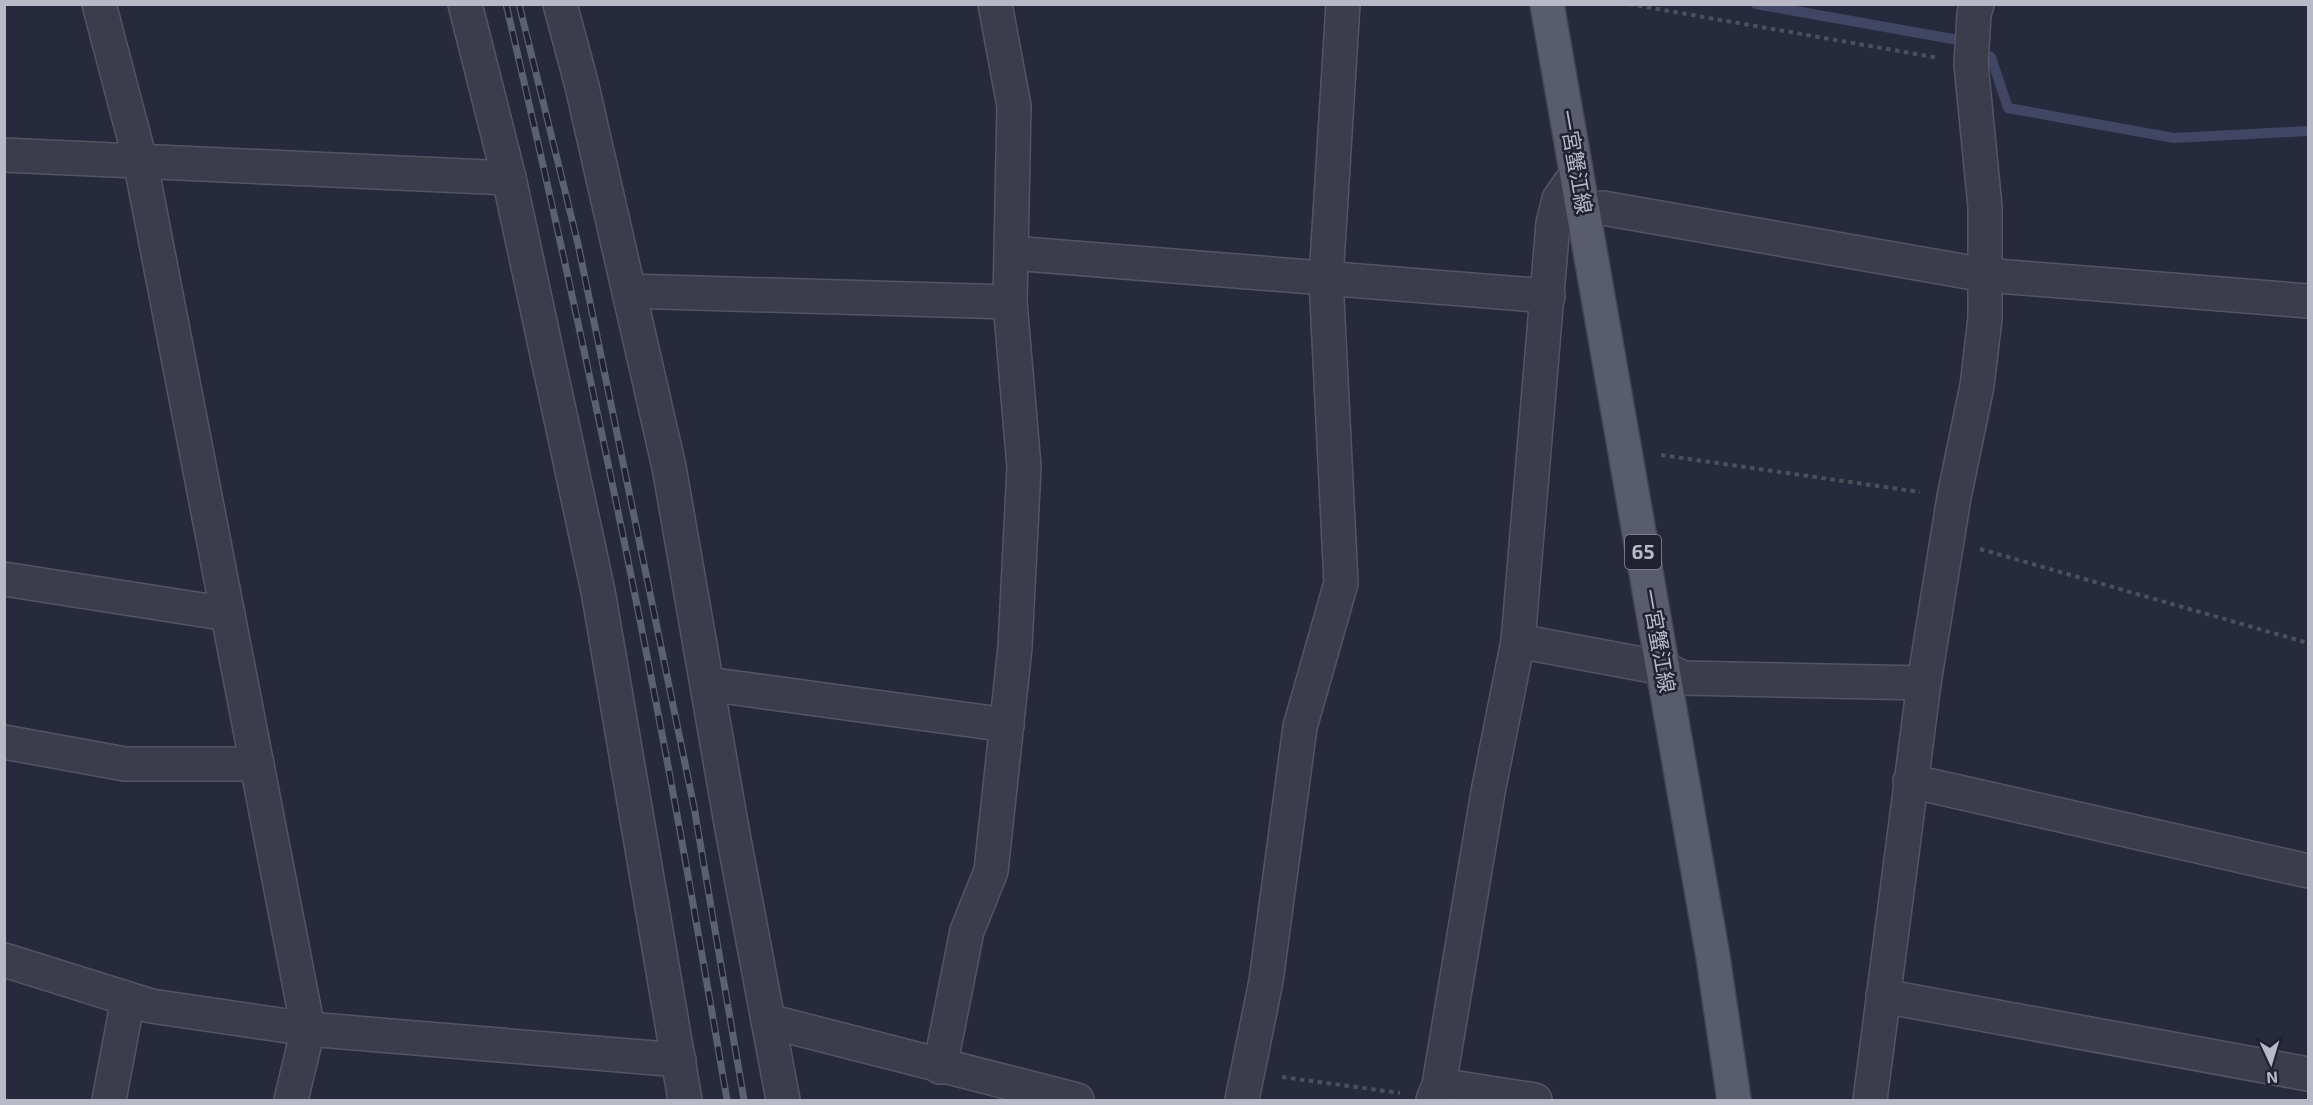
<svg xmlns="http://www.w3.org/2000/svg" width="2313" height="1105" font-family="'Exo 2','Noto Sans JP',sans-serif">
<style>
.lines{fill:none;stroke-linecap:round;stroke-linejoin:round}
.stream{stroke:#414665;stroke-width:10}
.minor-casing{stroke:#535564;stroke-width:36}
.major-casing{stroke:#444655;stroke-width:36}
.path{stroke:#47525a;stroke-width:4;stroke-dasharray:4.5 4.5;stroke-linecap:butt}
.minor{stroke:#3b3d4c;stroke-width:33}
.major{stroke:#595c6c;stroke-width:33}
.rail-casing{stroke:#5d6072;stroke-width:7}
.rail{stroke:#202231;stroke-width:4.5;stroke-dasharray:14;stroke-linecap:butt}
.labels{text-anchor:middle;stroke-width:5;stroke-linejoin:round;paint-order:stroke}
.shield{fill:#202231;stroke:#8a8c9a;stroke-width:1.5}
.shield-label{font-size:20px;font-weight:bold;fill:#b7b9c7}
.street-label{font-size:21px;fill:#b7b9c7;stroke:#202231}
</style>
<rect width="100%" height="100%" fill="#272a3c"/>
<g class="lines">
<g class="stream">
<polyline points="1756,4 1958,40"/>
<polyline points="1987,55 1991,57 2008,108 2174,138 2308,131"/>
</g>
<g class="minor-casing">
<g id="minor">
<polyline points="99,4 140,160 308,1029 291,1100"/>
<polyline points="465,4 509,178 598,591 685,1100"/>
<polyline points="560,4 581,82 669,467 732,829 783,1100"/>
<polyline points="4,155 509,178"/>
<polyline points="1584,214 1603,208 1985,275 2308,301"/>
<polyline points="1012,253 1548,296"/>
<polyline points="629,291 1010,302"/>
<polyline points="4,579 228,614"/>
<polyline points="1518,641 1663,668 1683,678 1924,683"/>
<polyline points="707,684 1007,725"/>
<polyline points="4,742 125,764 257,764"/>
<polyline points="1910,781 2308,871"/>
<polyline points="4,960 151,1006 308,1029 679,1060"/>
<polyline points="1883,996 2308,1074"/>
<polyline points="768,1021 1077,1100"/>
<polyline points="940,1067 967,931 991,871 1015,647 1024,467 1010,302 1014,106 995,4"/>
<polyline points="1439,1085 1535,1100"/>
<polyline points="109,1100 128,999"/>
<polyline points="1242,1100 1266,981 1300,727 1341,583 1326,279 1343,4"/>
<polyline points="1433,1100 1439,1085 1488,792 1518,641 1553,223 1559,199 1576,175"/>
<polyline points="1870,1100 1924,683 1954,497 1977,386 1985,318 1985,207 1971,64 1974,14 1977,4"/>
</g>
</g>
<g class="major-casing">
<polyline id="major" points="1547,4 1713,957 1734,1100"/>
</g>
<g class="path">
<polyline points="1629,4 1939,58"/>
<polyline points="1661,455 1920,492"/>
<polyline points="1980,549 2308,643"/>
<polyline points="1282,1077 1400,1093"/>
</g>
<use href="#minor" class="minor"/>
<use href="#major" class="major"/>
<g class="rail-casing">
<g id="rail">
<path d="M506 4C561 240 613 476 658 713 683 842 705 971 727 1100"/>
<polyline points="519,4 578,244 694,807 744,1100"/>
</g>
</g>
<use href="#rail" class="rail"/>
</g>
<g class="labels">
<rect class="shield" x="1625" y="535" width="36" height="34" rx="4.5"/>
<g class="shield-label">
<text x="1643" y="559">65</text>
</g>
<g class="street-label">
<text transform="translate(1575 162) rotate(80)" y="7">一宮蟹江線</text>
<text transform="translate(1658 641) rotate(80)" y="7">一宮蟹江線</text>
</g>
</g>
<rect width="2313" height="1105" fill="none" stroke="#b7b9c7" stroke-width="12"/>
<g transform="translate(2271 1063) rotate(176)" stroke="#202231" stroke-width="4.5" paint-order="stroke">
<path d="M0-4.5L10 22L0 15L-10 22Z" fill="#b7b9c7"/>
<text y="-9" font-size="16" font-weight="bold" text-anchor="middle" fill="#b7b9c7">N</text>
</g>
</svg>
